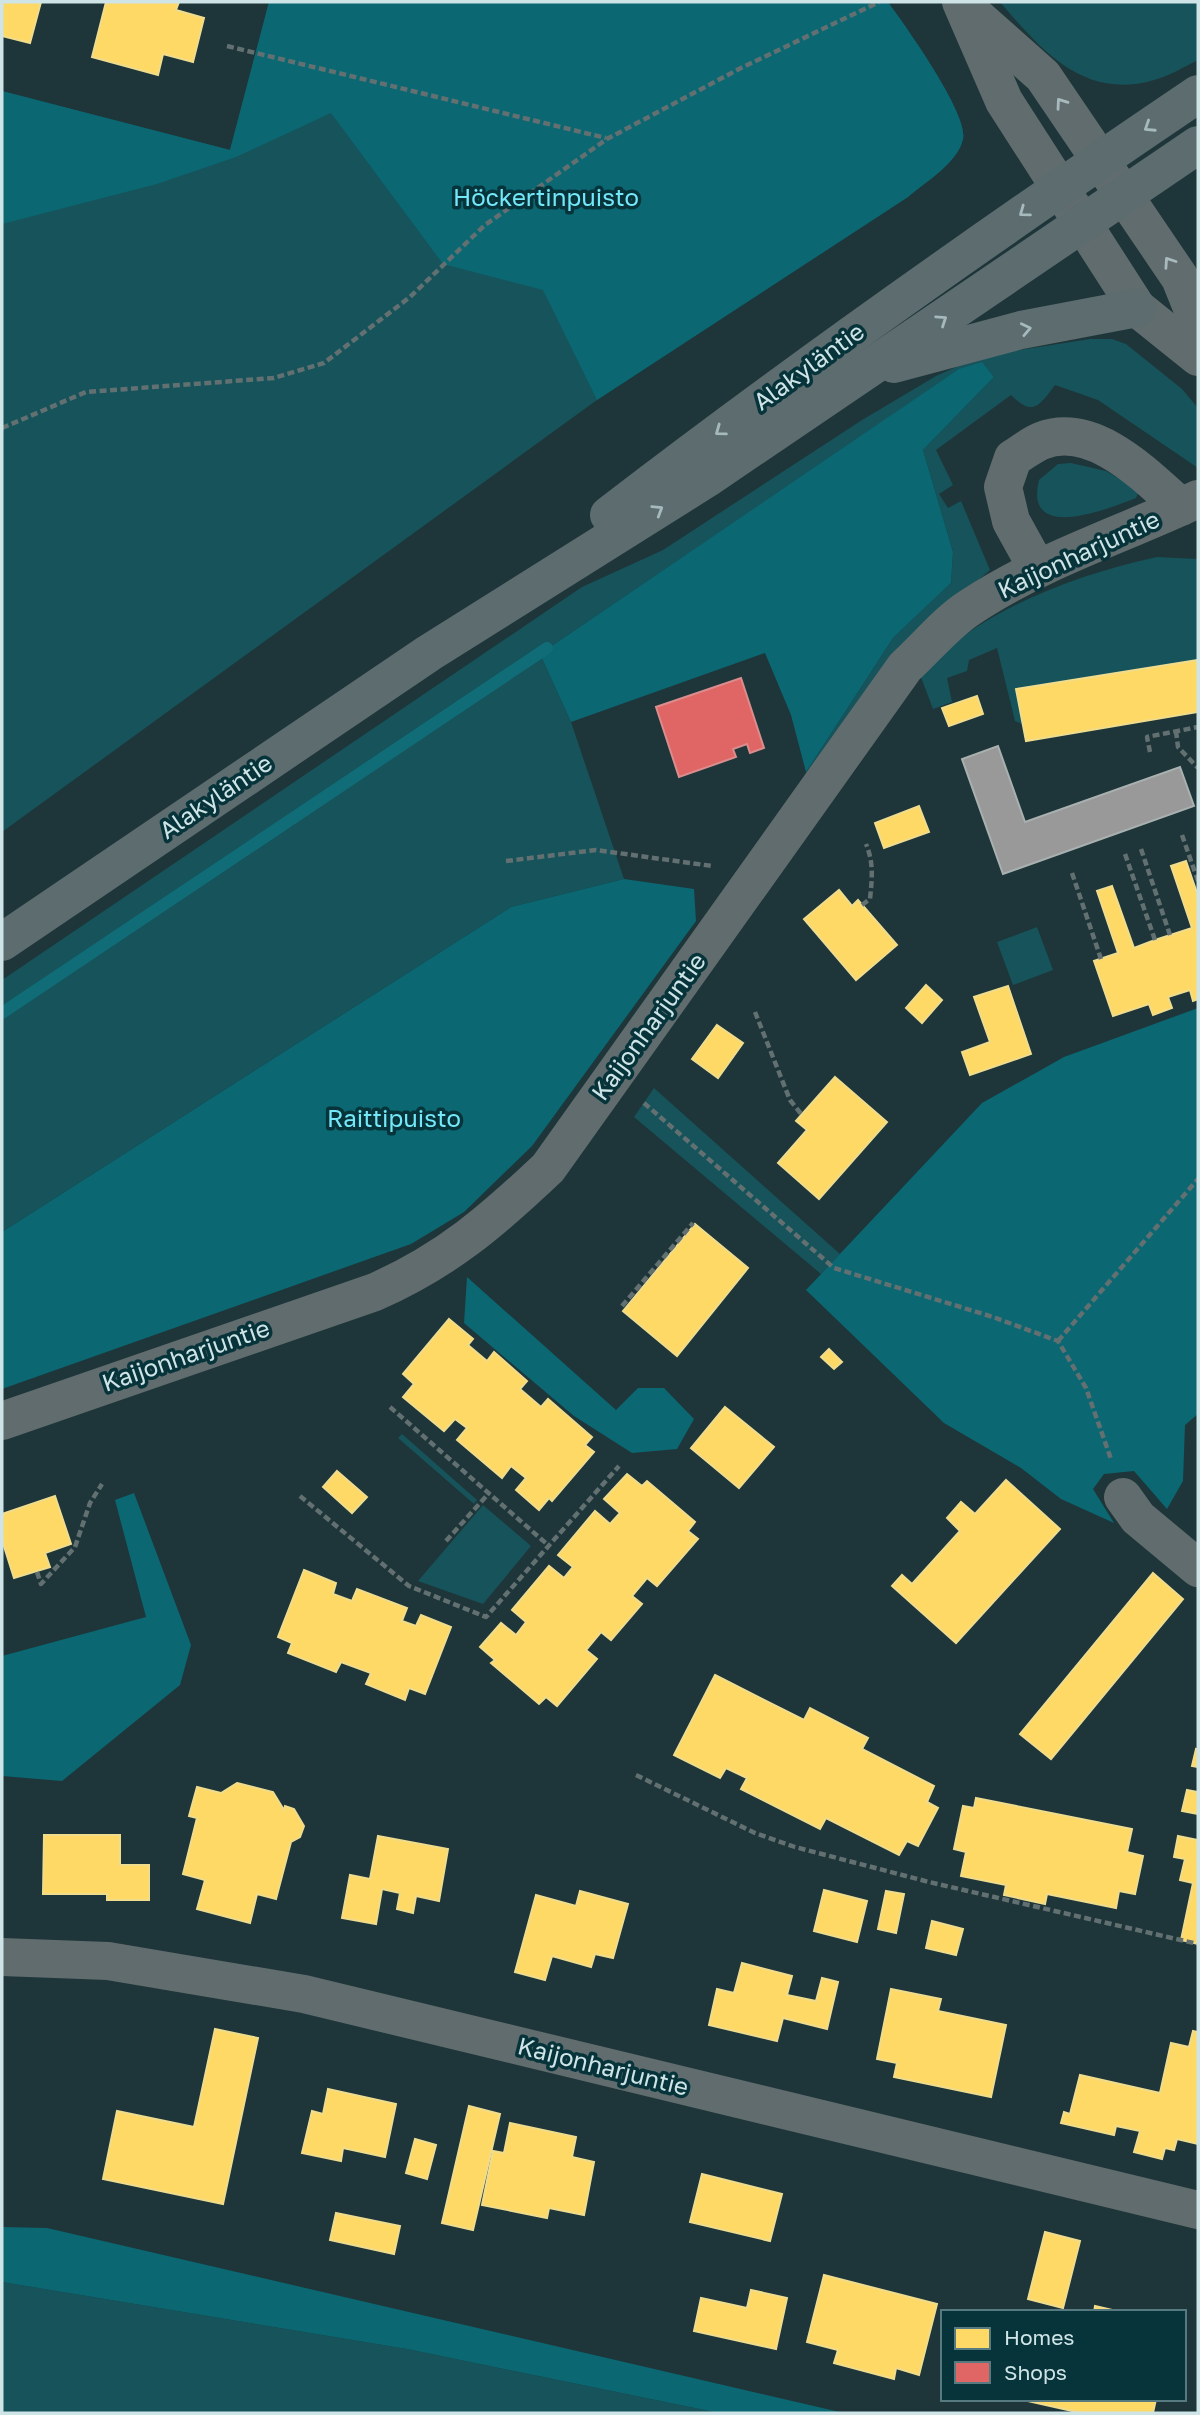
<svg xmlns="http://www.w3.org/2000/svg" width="1200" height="2415" font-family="'Golos Text',sans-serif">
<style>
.green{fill:#16535a}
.forest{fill:#0b6772}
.homes{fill:#ffd966;stroke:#f0dc8d;stroke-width:2}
.shops{fill:#e06666;stroke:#db8c8d;stroke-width:2}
.industry{fill:#999;stroke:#a9b0b0;stroke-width:2}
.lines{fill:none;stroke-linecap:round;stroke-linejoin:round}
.stream{stroke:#106d78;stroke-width:12}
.path{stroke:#637071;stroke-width:4.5;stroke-dasharray:7 3.5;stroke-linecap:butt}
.minor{stroke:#616c6e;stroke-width:38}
.major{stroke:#5c6c6f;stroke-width:38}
.oneway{stroke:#a8babd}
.oneway2{stroke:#a6babd}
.labels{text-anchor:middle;stroke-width:7;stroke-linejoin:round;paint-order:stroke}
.park-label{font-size:24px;fill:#74e8f9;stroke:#06343a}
.street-label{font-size:24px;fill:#cee4e7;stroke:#06343a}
</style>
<rect width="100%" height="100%" fill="#1e3639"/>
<g class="green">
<path d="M269 2H888C904 24 969 114 963 139 958 163 925 182 908 197L597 400 2 832V91L230 150Z"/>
<path d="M1000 2H1198V60C1184 67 1169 76 1154 80 1084 101 1040 49 1000 2Z"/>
<path d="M1090 339H1112L1126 344 1182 389 1198 408V468L1098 400 1055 385C1039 406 1033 417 1011 395L936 450 953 485 939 494 948 508 961 501 990 570 902 646 809 781 806 772 893 638 951 583 953 552 923 450 994 377 982 363 959 370 540 654 571 722 624 879 511 907 2 1232V980L582 587 663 550 862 420 936 376 981 356Z"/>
<path d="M1071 463 1106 471 1135 488 1138 493 1136 498C1110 508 1023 544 1039 480L1058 464Z"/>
<path d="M1157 557 1198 559V660L1017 689 1022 724 1015 721 997 648 969 660 967 671 947 678 952 702 933 709 919 672C985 609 1068 577 1157 557Z"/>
<polygon points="1037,927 1053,970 1013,985 997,942"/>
<polygon points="654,1088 840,1254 821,1274 634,1117"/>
<polygon points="402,1434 477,1500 474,1504 398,1438"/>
<polygon points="483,1505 531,1546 483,1604 418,1581"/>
<polygon points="2,2282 407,2349 719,2413 2,2413"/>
</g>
<g class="forest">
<path d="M269 2H888C904 24 969 114 963 139 958 163 925 182 908 197L597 400 543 290 443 264 331 113 236 157 157 184 2 224V91L230 150Z"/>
<polygon points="982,362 994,377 923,450 953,552 951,583 893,638 806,772 791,715 765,653 571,722 540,654 959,369"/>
<polygon points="624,879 694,889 696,921 532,1146 464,1212 411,1244 2,1389 2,1232 511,907"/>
<polygon points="1198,1008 1198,1414 1185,1425 1183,1481 1167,1509 1134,1471 1104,1474 1093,1489 1114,1523 1061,1499 1021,1468 944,1423 806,1290 982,1103 1064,1057"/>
<polygon points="467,1277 616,1410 638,1388 664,1388 694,1419 677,1449 632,1453 574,1416 464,1323"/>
<polygon points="134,1493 191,1645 180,1685 62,1781 2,1776 2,1656 146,1617 115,1500"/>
<polygon points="2,2227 47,2228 844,2413 719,2413 407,2349 2,2282"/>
</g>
<g class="homes">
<polygon points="2,2 41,2 30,43 2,36"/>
<polygon points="106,2 179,2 176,10 204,18 193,62 163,54 158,75 92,57"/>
<polygon points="1198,660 1198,712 1026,741 1016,689"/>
<polygon points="977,696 983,714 949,726 942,708"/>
<polygon points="919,806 929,832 884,848 875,823"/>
<polygon points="1186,861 1198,896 1198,999 1193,1001 1190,990 1168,997 1172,1008 1153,1015 1149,1004 1113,1016 1094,961 1118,953 1097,891 1112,886 1134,948 1155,940 1192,928 1171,866"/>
<polygon points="839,890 852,906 858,900 897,945 856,980 804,919"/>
<polygon points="926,985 942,1000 922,1023 906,1008"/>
<polygon points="1008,986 1031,1054 970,1075 962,1052 990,1042 974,997"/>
<polygon points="717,1025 743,1043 718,1078 692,1059"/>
<polygon points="835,1077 887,1122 819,1199 778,1163 807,1130 796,1121"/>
<polygon points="695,1224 748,1268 677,1356 623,1311"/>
<polygon points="449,1319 473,1339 468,1345 487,1361 494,1352 527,1381 520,1389 541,1407 548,1399 592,1437 585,1445 594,1452 552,1501 549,1498 539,1510 516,1490 526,1478 511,1466 502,1478 457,1440 467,1428 455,1419 444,1431 403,1397 414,1384 403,1374"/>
<polygon points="829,1349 842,1362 834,1369 821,1357"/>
<polygon points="725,1407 774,1447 739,1488 691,1448"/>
<polygon points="337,1471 367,1497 352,1513 323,1487"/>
<polygon points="627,1474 642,1486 647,1481 695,1522 688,1531 698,1539 657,1586 647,1578 632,1596 642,1604 611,1640 601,1632 586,1650 597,1659 557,1706 546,1697 539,1704 491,1663 495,1660 480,1647 501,1623 516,1635 526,1622 512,1610 549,1566 564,1578 573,1567 558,1555 595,1511 610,1524 620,1513 604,1499"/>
<polygon points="1006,1480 1060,1529 956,1643 892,1586 902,1575 912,1584 960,1531 947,1518 961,1502 975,1514"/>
<polygon points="55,1496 71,1544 45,1553 50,1567 14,1578 2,1540 2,1514"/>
<polygon points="304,1570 336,1583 333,1594 352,1601 357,1589 407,1608 402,1621 416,1626 421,1615 451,1627 425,1694 409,1688 405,1700 366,1684 371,1673 341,1662 336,1672 288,1653 292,1643 278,1637"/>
<polygon points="1153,1573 1183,1599 1051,1759 1020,1734"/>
<polygon points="715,1675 804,1720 810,1708 868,1738 862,1749 934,1786 927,1802 938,1808 918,1846 907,1841 899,1855 826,1818 820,1829 741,1789 747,1778 726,1768 720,1778 674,1755"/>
<polygon points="1196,1749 1198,1750 1198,1767 1192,1766"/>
<polygon points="237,1783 273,1792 284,1810 285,1806 294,1809 304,1826 300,1837 291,1842 276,1899 257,1894 250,1923 197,1909 205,1880 183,1874 197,1818 189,1816 197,1787 221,1793"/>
<polygon points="1187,1790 1198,1792 1198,1814 1182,1811"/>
<polygon points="976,1798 1132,1829 1127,1852 1143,1856 1135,1894 1119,1891 1116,1908 1047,1894 1045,1904 1004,1895 1006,1885 961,1876 966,1852 954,1849 963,1806 974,1808"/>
<polygon points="44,1835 120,1835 120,1865 149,1865 149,1900 107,1900 107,1894 43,1894"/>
<polygon points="378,1836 448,1849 439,1901 416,1896 413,1913 397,1909 400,1893 382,1889 376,1924 342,1918 350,1875 370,1879"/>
<polygon points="1178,1836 1198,1840 1198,1944 1181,1940 1193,1883 1180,1880 1185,1859 1174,1857"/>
<polygon points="824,1890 867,1901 857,1942 814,1931"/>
<polygon points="580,1891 628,1904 613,1958 595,1954 591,1967 552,1956 545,1980 515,1972 536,1895 576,1906"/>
<polygon points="886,1891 904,1894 896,1933 878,1929"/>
<polygon points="932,1921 963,1929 956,1955 926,1948"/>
<polygon points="742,1963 792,1976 787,1995 816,2001 822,1978 838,1982 827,2029 783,2018 777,2041 709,2025 717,1989 734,1993"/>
<polygon points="891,1989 941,1999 938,2011 1006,2025 991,2097 894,2077 897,2063 877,2059"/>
<polygon points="215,2029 258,2038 223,2204 103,2179 117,2111 194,2127"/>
<polygon points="1193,2031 1198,2032 1198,2144 1177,2139 1174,2150 1165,2148 1162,2159 1134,2152 1140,2131 1116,2126 1114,2135 1061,2123 1064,2112 1070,2114 1080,2075 1160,2093 1171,2043 1189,2047"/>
<polygon points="328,2089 396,2104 385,2157 343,2148 341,2161 302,2153 312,2111 323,2114"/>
<polygon points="469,2106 500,2114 473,2230 442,2223"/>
<polygon points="510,2123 576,2137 572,2157 594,2162 584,2215 549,2208 547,2218 482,2205 493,2151 504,2153"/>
<polygon points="415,2139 436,2145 427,2179 406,2173"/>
<polygon points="702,2174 782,2194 770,2241 690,2222"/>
<polygon points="336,2213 400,2226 394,2254 330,2240"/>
<polygon points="1045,2232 1080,2241 1063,2308 1028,2299"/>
<polygon points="824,2275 937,2304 919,2375 896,2368 894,2379 834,2363 838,2350 807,2342"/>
<polygon points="751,2290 787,2298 776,2349 694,2331 701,2298 747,2308"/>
<polygon points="1095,2306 1121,2312 1094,2312"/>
<polygon points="1019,2399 1156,2399 1153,2413 1081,2413"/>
</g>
<polygon class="shops" points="741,678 764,748 750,753 747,744 733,749 736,757 679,777 656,707"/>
<polygon class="industry" points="998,746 1025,822 1180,767 1194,806 1003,874 962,759"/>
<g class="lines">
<polyline class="stream" points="2,1013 547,648"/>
<g class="path">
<polyline points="227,46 606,138"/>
<polyline points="2,428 86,392 274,378 324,363 410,297 485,225 607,139 739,69 879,2"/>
<polyline points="1176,731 1178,747 1198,768"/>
<polyline points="1150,752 1147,737 1198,727"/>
<polyline points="1182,835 1198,881"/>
<polyline points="1141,849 1170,935"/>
<polyline points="1125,854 1155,940"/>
<polyline points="506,861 596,850 712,866"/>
<polyline points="1072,873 1101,959"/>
<path d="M862 905 870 899C872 879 874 863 866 844"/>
<polyline points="755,1012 790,1100 802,1115"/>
<polyline points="644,1103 834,1268 993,1317 1058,1341 1086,1388 1111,1459"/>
<polyline points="622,1306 693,1223"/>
<polyline points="1058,1341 1198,1179"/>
<polyline points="390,1407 548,1545"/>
<polyline points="300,1496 409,1586 486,1617 619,1466"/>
<polyline points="446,1541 489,1493"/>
<polyline points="37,1572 41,1584 75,1547 90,1503 102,1484"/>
<polyline points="636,1775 755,1833 795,1847 929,1882 1198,1944"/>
</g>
<g class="minor">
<polyline points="961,2 1004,101 1137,308 1198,357"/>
<polyline points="971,12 1043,76 1180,278 1198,323"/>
<path d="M1037 568 1011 521 1003 487 1013 458C1022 453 1031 445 1041 441 1093 420 1146 476 1181 507"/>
<path d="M2 1421 375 1292C447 1260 492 1221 548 1168L905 667C926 648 946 623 969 608 1039 561 1122 535 1198 499"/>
<polyline points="1123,1497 1138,1518 1198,1568"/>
<polyline points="2,1957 108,1961 304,1994 1198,2210"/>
</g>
<g class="major">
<polyline points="894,364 1021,330 1137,308"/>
<path d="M609 515C800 368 998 229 1198 94"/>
<polyline points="2,942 429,653 706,479 1198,145"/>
</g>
</g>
<defs><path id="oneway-chevron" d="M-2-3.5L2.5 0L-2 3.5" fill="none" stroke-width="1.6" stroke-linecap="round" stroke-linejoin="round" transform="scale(1.75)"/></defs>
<g class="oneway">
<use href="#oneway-chevron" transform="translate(1061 103) rotate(-125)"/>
<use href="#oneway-chevron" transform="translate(1169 262) rotate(-124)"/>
</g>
<g class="oneway2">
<use href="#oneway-chevron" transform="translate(1149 127) rotate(147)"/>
<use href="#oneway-chevron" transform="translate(1024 212) rotate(144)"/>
<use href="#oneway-chevron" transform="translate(942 320) rotate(-34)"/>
<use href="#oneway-chevron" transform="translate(1026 329) rotate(-12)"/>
<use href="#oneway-chevron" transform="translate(720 431) rotate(144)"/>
<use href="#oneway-chevron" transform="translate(658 510) rotate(-32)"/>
</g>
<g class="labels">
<g class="park-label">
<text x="546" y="206">Höckertinpuisto</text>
<text x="394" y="1127">Raittipuisto</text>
</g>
<g class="street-label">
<text transform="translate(809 367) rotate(-36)" y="8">Alakyläntie</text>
<text transform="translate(1079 555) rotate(-25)" y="8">Kaijonharjuntie</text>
<text transform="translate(216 797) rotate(-34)" y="8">Alakyläntie</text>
<text transform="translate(649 1027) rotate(-54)" y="8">Kaijonharjuntie</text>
<text transform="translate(186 1356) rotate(-19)" y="8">Kaijonharjuntie</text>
<text transform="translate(603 2067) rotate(14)" y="8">Kaijonharjuntie</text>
</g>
</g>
<rect width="1200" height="2415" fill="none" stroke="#cee4e7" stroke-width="7"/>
<rect x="941" y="2310" width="245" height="91" fill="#06343a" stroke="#567a7f" stroke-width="2"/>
<rect x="955" y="2328" width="35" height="21" fill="#ffd966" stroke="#567a7f" stroke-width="2"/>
<text x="1004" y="2345" font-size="21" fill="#cee4e7">Homes</text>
<rect x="955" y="2362" width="35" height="21" fill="#e06666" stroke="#567a7f" stroke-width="2"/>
<text x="1004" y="2380" font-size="21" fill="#cee4e7">Shops</text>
</svg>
